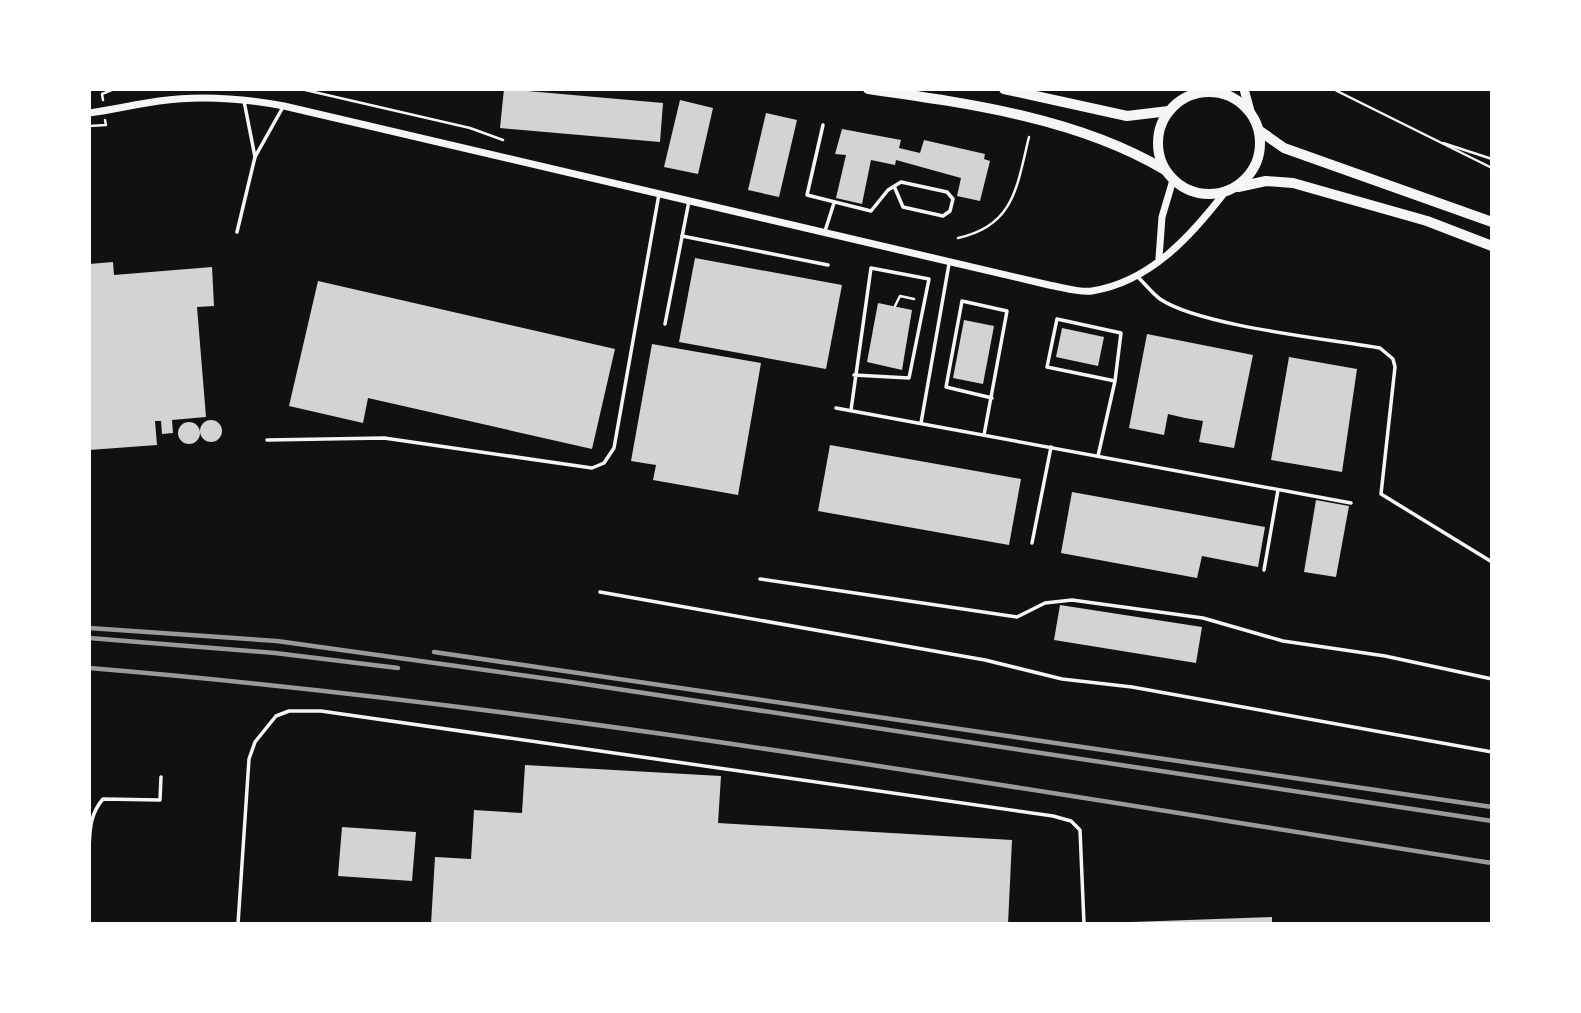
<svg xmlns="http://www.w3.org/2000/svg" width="1581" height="1013" font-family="Montserrat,sans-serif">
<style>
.building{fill:#d3d3d3}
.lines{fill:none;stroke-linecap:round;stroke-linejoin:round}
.path{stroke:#f5f5f5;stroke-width:2.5}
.service{stroke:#f5f5f5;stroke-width:3.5}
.minor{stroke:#f5f5f5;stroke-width:7}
.tertiary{stroke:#f5f5f5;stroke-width:9}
.primary{stroke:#f5f5f5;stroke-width:10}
.rail{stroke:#9a9a9a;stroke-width:4.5}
</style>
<rect width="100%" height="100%" fill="#111"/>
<g class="building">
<polygon points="504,89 663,103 660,142 500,128"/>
<polygon points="680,100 713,108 698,174 664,167"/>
<polygon points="766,113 797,120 779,197 748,190"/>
<polygon points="842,129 901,140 899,148 920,153 924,140 985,154 984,159 990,161 980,201 957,196 961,178 896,160 895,165 871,160 862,204 836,198 846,155 835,154"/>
<polygon points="695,258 842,285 826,369 679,342"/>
<polygon points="113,262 114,275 212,267 214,306 197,307 206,417 172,420 173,433 162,434 161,421 155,421 157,445 89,450 89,264"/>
<polygon points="318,281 615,349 592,449 368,398 363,423 289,406"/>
<polygon points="878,303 912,310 902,370 867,362"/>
<polygon points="964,320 994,326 983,384 953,378"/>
<polygon points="1062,328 1104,337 1098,366 1056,357"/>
<polygon points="1147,334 1253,355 1234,448 1199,442 1203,421 1185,418 1168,414 1164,435 1129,428"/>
<polygon points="652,344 761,363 738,495 653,480 656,465 631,461"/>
<polygon points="1289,357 1357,369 1342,472 1271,460"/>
<circle cx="211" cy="431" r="11"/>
<circle cx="189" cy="433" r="11"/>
<polygon points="830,445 1021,479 1009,545 818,511"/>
<polygon points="1072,492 1265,527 1258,567 1202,556 1197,578 1061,553"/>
<polygon points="1316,500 1349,506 1336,577 1304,572"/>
<polygon points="1060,605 1202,627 1196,663 1054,640"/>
<polygon points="525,765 721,776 718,823 1012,840 1008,924 431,924 435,857 471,859 474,810 522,813"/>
<polygon points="342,827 416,832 412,881 338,876"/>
<polygon points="1272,917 1272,924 1132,924 1132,922"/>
</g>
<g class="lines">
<g class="path">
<polyline points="301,89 470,128 503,140"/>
<polyline points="1333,89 1492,168"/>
<polyline points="103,100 102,94 114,89"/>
<polyline points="89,126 106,125 105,120"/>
<polyline points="1443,143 1492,159"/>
<path d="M958 238C1015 226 1017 185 1029 137"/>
<polyline points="895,306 900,296 914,299"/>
</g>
<g class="service">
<polyline points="244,101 255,157"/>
<polyline points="823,125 807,195 871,211 888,190 901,182 947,192 953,199 950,211 943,216 903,207 894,186"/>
<polyline points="825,231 834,203"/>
<polyline points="237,232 255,157 283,107"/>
<polyline points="682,236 828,265"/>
<path d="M1137 276C1145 284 1152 293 1160 299 1200 326 1328 339 1380 348L1393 359 1395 367 1381 494 1492 562"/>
<polyline points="665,324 689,201"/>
<polyline points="836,408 1351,503"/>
<polyline points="851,410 871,268 929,279 909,378 854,375"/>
<polyline points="921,423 949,264"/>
<polyline points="984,435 1007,311 962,301 946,387 992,398"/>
<polyline points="267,440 384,438 592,468 604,463 614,448 659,194"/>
<polyline points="1098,456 1115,381 1121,333 1057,319 1047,367 1115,381"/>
<polyline points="1032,543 1051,447"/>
<polyline points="1264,570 1278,490"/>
<polyline points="760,579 1017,617 1045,603 1072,600 1203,618 1283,641 1385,656 1492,679"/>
<polyline points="600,592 985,660 1062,679 1132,687 1492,752"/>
<path d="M89 848C90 829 90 814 103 799L160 800 161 777"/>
<polyline points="238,924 249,759 255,742 276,716 289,711 321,711 1053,816 1071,821 1080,830 1084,924"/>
</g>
<g class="minor">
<path d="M89 113C113 110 136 104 159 101 201 95 242 98 284 106L1049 285C1062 287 1079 293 1092 291 1150 282 1191 236 1225 192"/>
<polyline points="1159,258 1162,217 1173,180"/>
</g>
<g class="tertiary">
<polyline points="1244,89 1250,111"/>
<polyline points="1201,91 1203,89"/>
</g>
<g class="primary">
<path d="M868 89C967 103 1078 118 1165 170"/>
<polyline points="1004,89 1127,116 1169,111"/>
<circle cx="1209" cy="143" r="51"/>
<polyline points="1260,131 1284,148 1492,222"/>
<polyline points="1238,187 1266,181 1293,183 1427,221 1492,246"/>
</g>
<g class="rail">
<polyline points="89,628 277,641 571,682 1492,821"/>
<polyline points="89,638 275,653 398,668"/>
<polyline points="434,652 1492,807"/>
<path d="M89 668C560 707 1025 790 1492 863"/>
</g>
</g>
<rect width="1581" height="1013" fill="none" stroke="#ffffff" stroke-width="182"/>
</svg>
